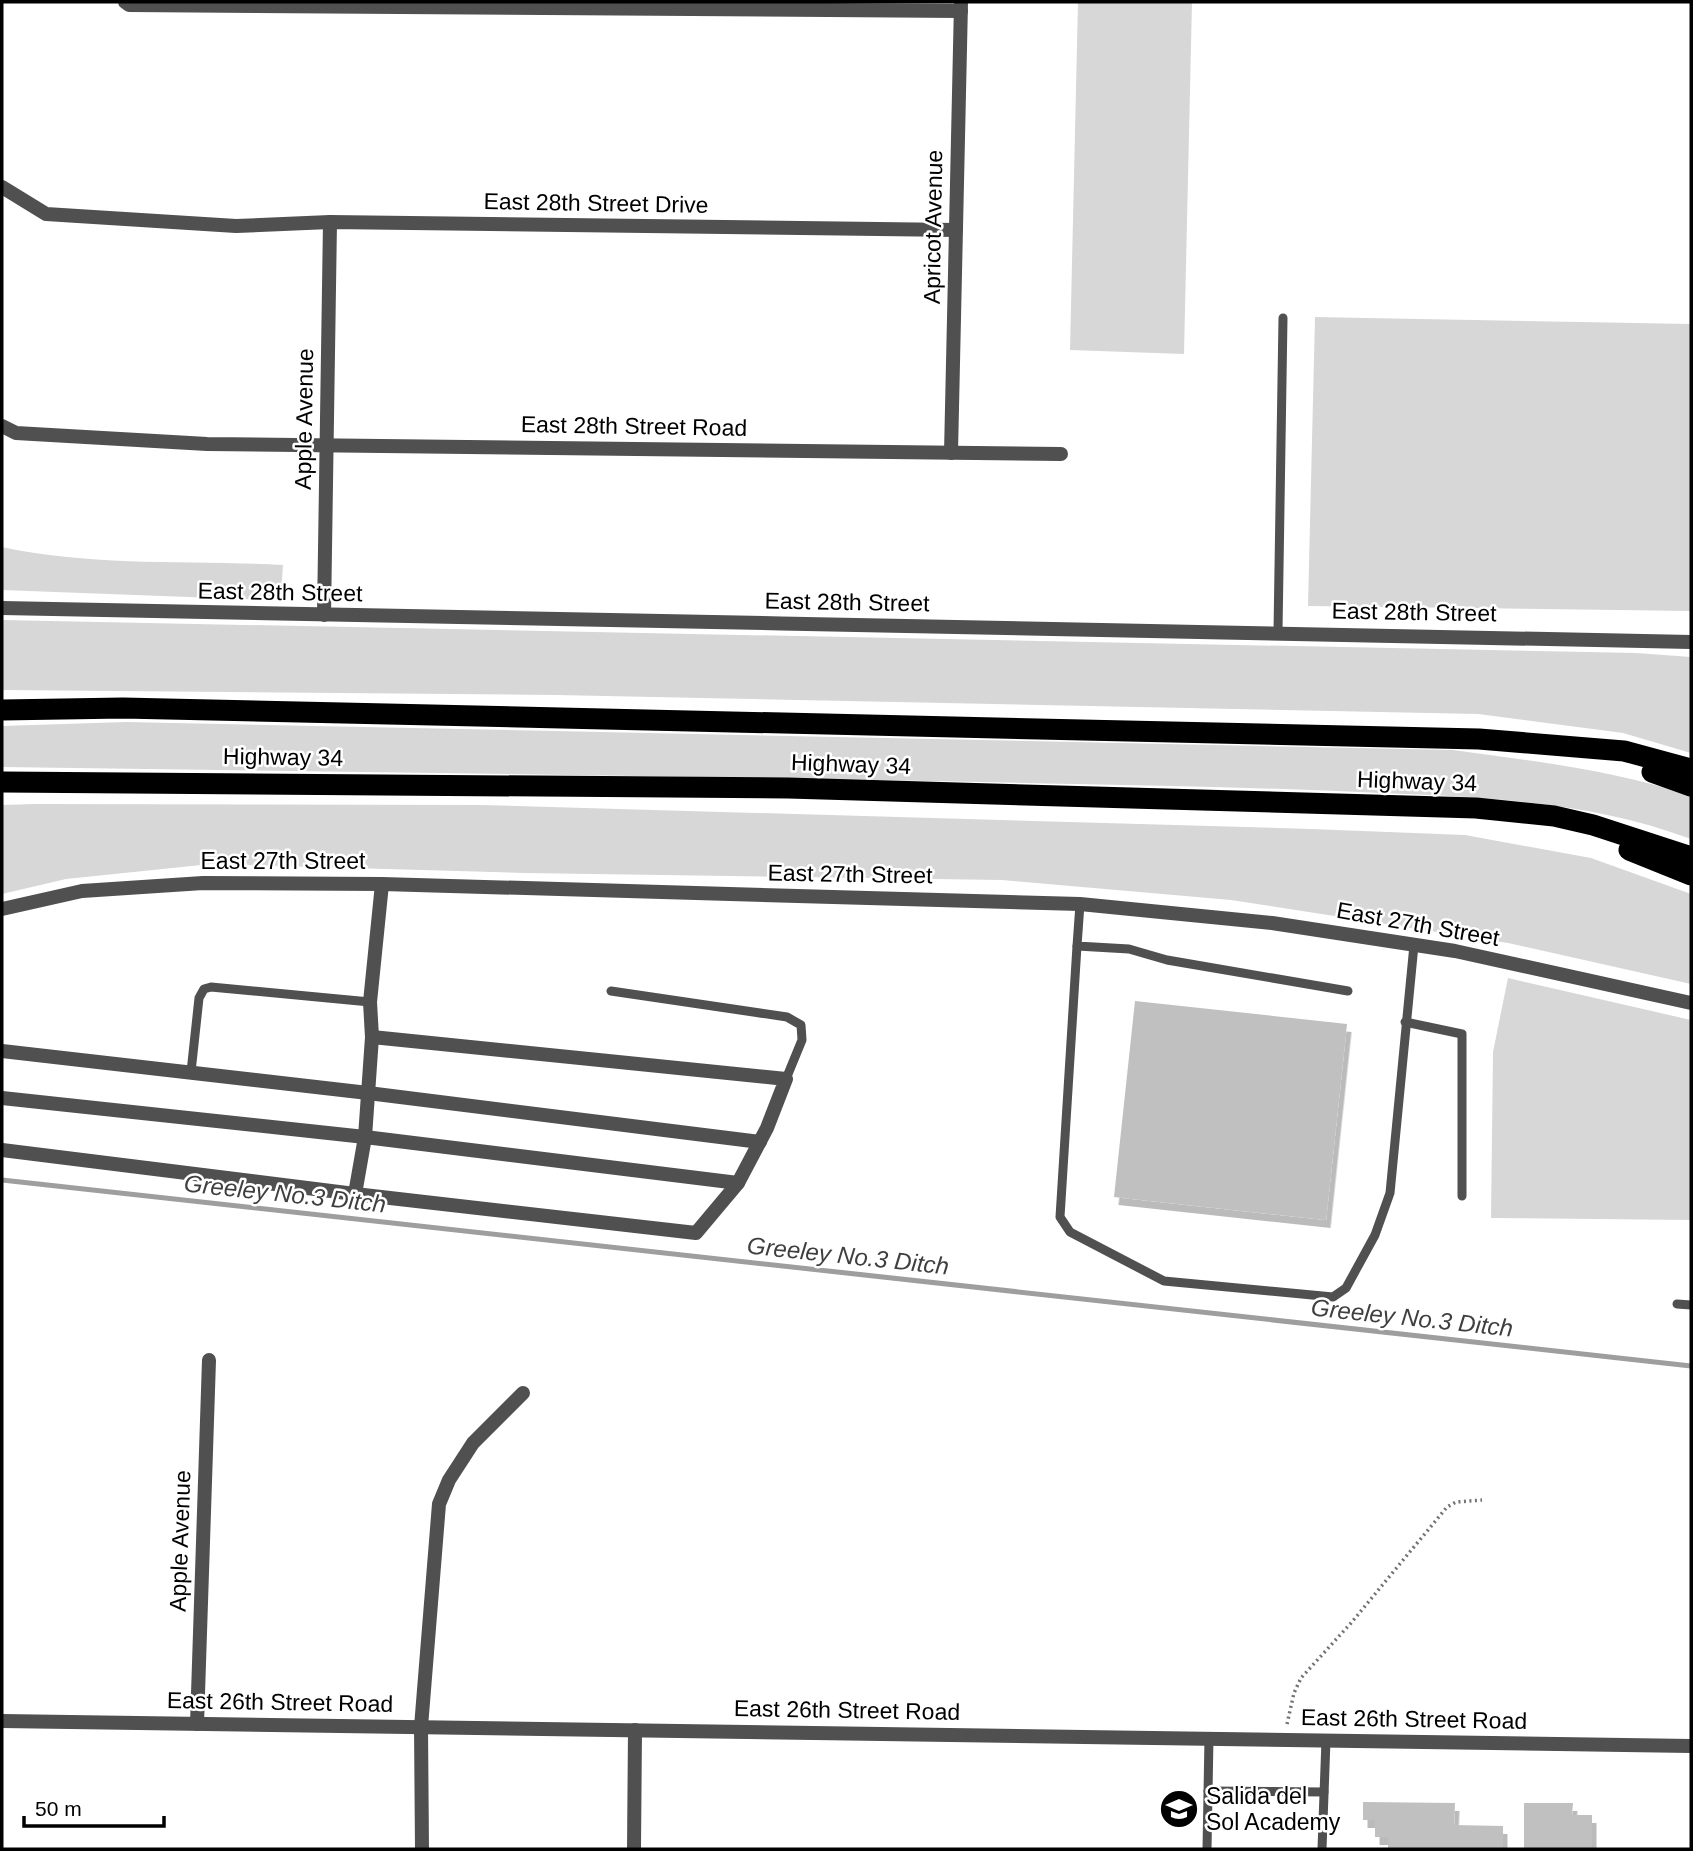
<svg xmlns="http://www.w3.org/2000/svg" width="1693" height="1851" font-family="Arial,sans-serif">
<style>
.green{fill:#d7d7d7}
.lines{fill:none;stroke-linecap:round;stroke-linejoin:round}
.stream{stroke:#9e9e9e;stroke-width:5}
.building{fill:#c0c0c0;filter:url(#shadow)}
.path{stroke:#727272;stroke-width:3.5;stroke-dasharray:2 3.5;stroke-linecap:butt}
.lane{stroke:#505050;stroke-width:9}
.street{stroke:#505050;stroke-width:14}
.highway{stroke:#000;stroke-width:21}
.labels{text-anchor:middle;stroke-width:5;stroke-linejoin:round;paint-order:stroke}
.street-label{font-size:23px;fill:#000;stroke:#fff}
.poi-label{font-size:23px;fill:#000;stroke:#fff;text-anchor:start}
.water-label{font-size:24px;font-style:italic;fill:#3f3f3f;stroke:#fff}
</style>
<defs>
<filter id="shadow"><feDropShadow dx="4.5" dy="8" stdDeviation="0" flood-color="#0004"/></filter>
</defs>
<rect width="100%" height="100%" fill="#fff"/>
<g class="green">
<polygon points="1078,2 1192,2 1184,354 1070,350"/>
<polygon points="1315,317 1691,324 1691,611 1308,606"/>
<path d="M2 547C94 567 190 560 283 565L281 594 268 600 2 590Z"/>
<polygon points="2,620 1636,653 1691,657 1691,753 1623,733 1478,714 556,695 2,690"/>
<path d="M126 722 1453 750C1533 761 1615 770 1691 796V839C1592 802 1486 797 1381 793 1279 788 1177 786 1075 784 717 776 359 772 2 767V726Z"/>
<polygon points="35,804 482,805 1311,829 1465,835 1591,858 1691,894 1691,984 1508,943 1231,900 1002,880 525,873 211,864 66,879 2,894 2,805"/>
<polygon points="1508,978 1691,1020 1691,1220 1491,1218 1493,1052"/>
</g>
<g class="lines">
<polyline class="stream" points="2,1180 1691,1366"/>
</g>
<g class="building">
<polygon points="1135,1001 1347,1024 1326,1220 1114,1197"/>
<polygon points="1363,1802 1455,1803 1454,1825 1503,1826 1503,1849 1388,1849 1388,1837 1375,1837 1375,1820 1363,1820"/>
<polygon points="1524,1803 1573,1803 1572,1815 1592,1815 1592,1849 1524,1849"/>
</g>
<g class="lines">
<polyline class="path" points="1287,1724 1294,1693 1301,1678 1351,1623 1447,1507 1456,1502 1482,1500"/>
<g class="lane">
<polyline points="1278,631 1283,318"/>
<polyline points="1080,904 1077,946 1129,949 1167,960 1348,991"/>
<polyline points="1077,946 1060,1217 1070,1232 1164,1281 1333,1297 1346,1288 1375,1235 1390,1193 1414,945"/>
<polyline points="611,991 787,1017 801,1025 802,1040 786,1079"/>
<polyline points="1405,1022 1462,1034 1462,1196"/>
<polyline points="191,1072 199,998 204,989 211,987 370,1002"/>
<polyline points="1677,1304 1691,1305"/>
<polyline points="1208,1791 1324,1792"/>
<polyline points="1207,1849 1209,1738"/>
<polyline points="1322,1849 1326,1740"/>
</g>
<g class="street">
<polyline points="125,2 129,5 961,11"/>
<polyline points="2,187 46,214 236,226 330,222 956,230"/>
<polyline points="2,426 16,433 207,444 1061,454"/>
<polyline points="951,453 961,3"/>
<path d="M2 608C565 621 1128 628 1691 642"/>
<polyline points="324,615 330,222"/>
<polyline points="2,909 82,891 203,883 382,884 1080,904 1272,923 1455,951 1691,1003"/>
<polyline points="2,1051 368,1093 760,1142"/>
<polyline points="2,1098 365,1137 738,1183"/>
<polyline points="2,1150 355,1194 696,1233 738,1183 767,1128 786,1079 372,1037"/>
<polyline points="355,1194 365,1137 372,1037 370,1002 382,884"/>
<polyline points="2,1721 1691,1746"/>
<polyline points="197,1724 209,1360"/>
<polyline points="422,1849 421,1727 439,1504 449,1480 473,1443 523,1393"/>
<polyline points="634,1849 635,1730"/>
</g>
<g class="highway">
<polyline points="2,710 123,708 1479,739 1624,751 1691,769"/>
<polyline points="1652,772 1691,786"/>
<polyline points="2,782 788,788 1476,808 1554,816 1593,825 1691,857"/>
<polyline points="1629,850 1691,875"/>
</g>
</g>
<defs>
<g id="school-disc" transform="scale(2.0125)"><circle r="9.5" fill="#000" stroke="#fff"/><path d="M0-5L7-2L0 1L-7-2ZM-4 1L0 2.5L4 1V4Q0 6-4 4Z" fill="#fff"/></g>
</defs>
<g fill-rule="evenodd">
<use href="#school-disc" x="1179" y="1809"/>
</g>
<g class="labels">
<g class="street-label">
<text transform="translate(596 203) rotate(1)" y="8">East 28th Street Drive</text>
<text transform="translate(933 227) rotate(-89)" y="8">Apricot Avenue</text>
<text transform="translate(304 419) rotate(-89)" y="8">Apple Avenue</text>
<text transform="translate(634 426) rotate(1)" y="8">East 28th Street Road</text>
<text transform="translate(280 592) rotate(1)" y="8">East 28th Street</text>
<text transform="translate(847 602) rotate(1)" y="8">East 28th Street</text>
<text transform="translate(1414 612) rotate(1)" y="8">East 28th Street</text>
<text transform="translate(283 757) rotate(1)" y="8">Highway 34</text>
<text transform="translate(851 764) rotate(2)" y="8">Highway 34</text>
<text transform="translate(1417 781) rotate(2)" y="8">Highway 34</text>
<text x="283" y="869">East 27th Street</text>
<text transform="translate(850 874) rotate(1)" y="8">East 27th Street</text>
<text transform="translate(1418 924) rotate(10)" y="8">East 27th Street</text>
<text transform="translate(180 1541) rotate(-88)" y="8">Apple Avenue</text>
<text transform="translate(280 1702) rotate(1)" y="8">East 26th Street Road</text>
<text transform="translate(847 1710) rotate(1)" y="8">East 26th Street Road</text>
<text transform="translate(1414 1719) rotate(1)" y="8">East 26th Street Road</text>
</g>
<g class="poi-label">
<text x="1206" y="1804">Salida del<tspan x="1206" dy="26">Sol Academy</tspan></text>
</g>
<g class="water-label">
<text transform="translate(285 1194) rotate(6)" y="8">Greeley No.3 Ditch</text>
<text transform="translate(848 1256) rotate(6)" y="8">Greeley No.3 Ditch</text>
<text transform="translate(1412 1318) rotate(6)" y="8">Greeley No.3 Ditch</text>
</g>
</g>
<rect width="1693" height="1851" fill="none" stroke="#000000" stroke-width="7"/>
<path d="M24 1816v10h140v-10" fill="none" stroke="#000000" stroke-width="3.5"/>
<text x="35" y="1816" font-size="21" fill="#000000" stroke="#ffffff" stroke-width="5" paint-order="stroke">50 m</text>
</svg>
